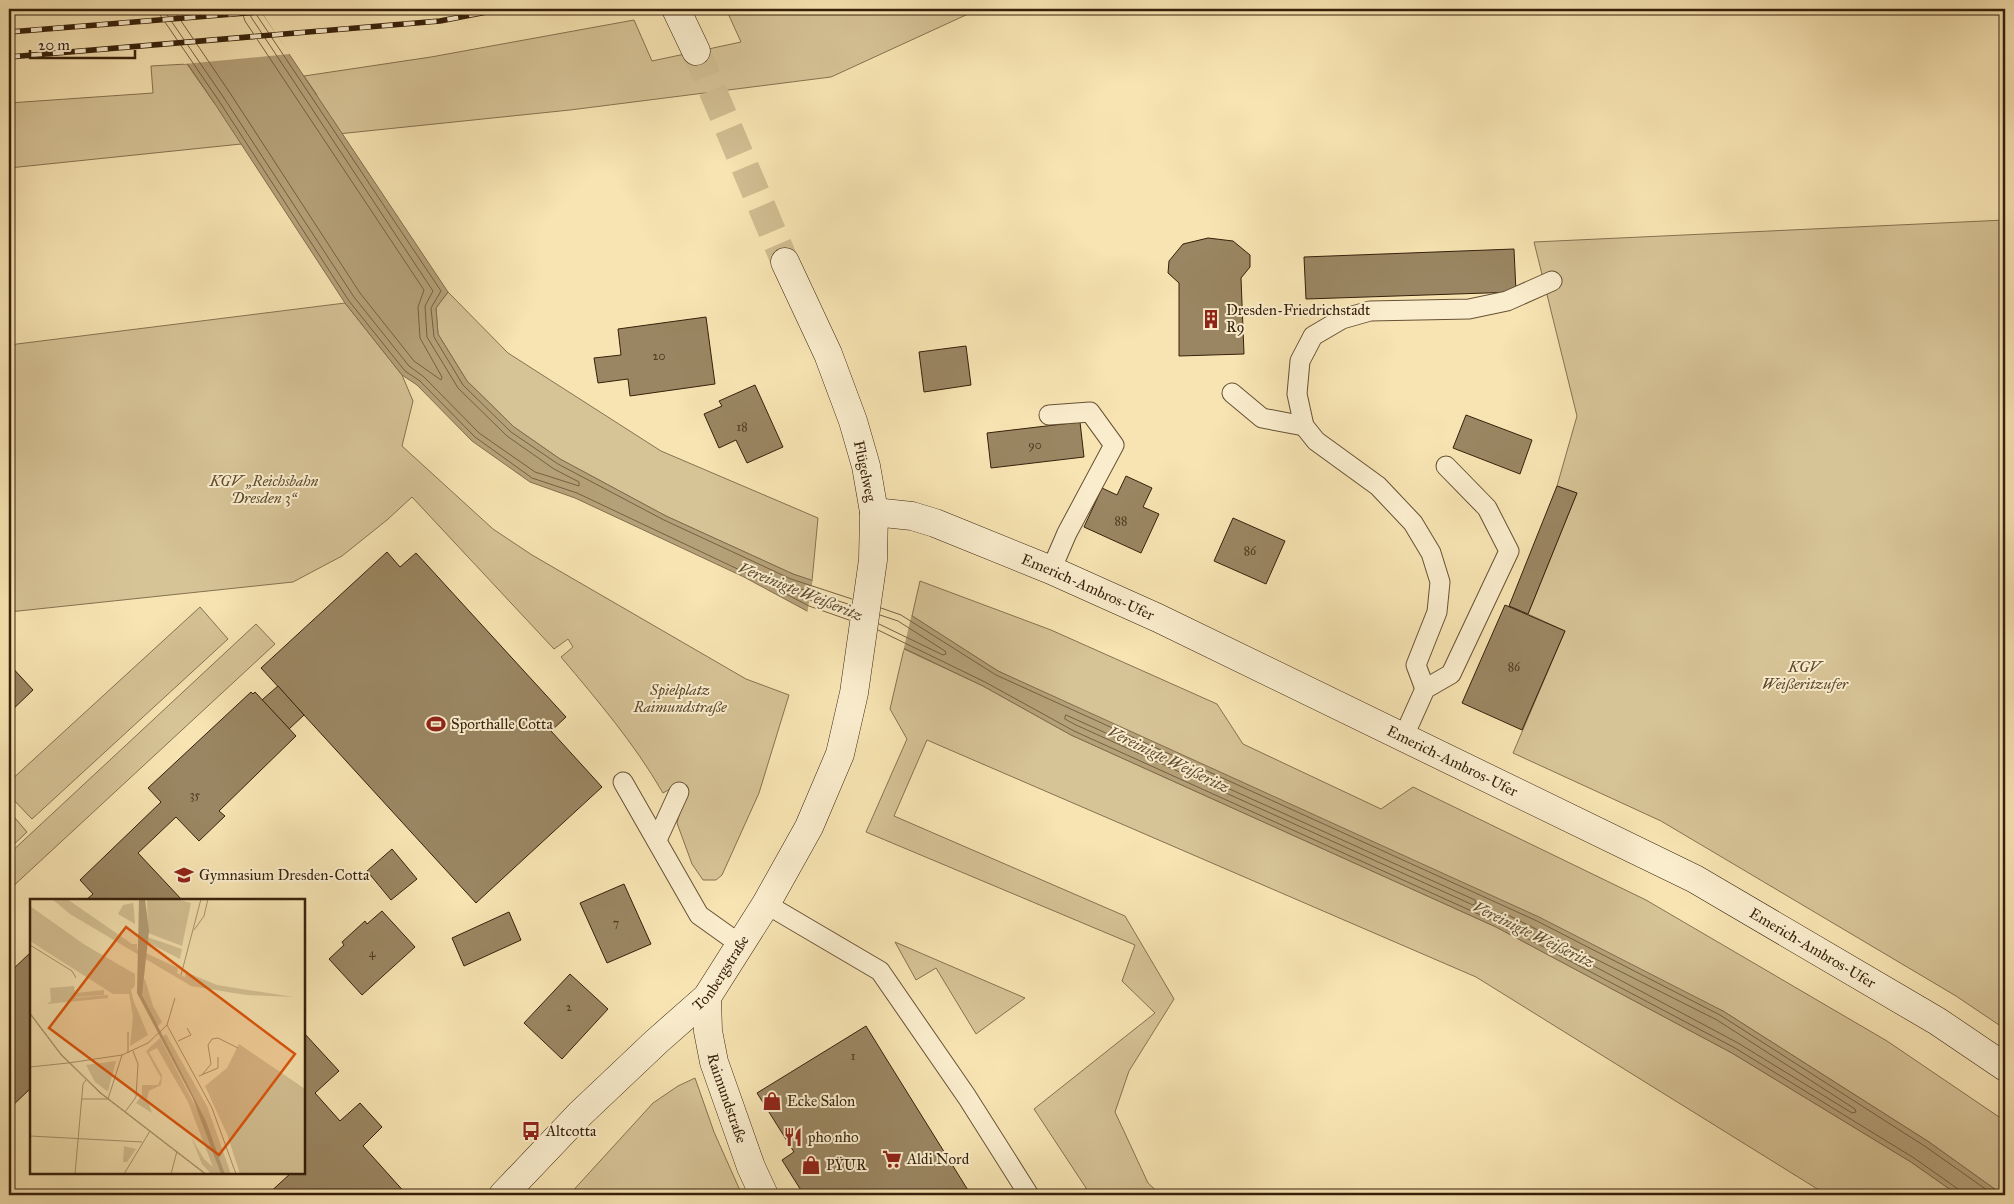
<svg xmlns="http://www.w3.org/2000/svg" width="2014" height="1204" font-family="'IM FELL Great Primer',serif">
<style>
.green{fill:#d6c396;stroke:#867250}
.water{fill:#b5a179;stroke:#826d4d}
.pier{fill:#f7e4b2}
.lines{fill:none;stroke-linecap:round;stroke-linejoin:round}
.shore{stroke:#766042;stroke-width:1}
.building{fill:#9a8662;stroke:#36200b}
.secondary-tunnel{stroke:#d0bd91;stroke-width:28;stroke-dasharray:28 14;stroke-linecap:butt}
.service-casing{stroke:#665135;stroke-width:21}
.secondary-casing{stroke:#36200b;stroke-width:29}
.service{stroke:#faedcd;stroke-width:19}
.secondary{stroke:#faedcd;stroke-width:28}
.rail-casing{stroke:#36200b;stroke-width:5.5}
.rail{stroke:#faedcd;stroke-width:4;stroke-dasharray:11;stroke-linecap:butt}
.labels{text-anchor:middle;stroke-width:4;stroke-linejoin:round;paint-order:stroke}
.number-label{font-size:12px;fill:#4f3a21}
.poi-label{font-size:15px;fill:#36200b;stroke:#faedcd;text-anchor:start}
.street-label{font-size:15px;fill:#36200b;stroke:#faedcd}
.park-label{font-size:15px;font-style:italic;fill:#5e492e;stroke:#faedcd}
.water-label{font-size:16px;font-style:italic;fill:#624d32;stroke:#faedcd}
.inset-road{fill:none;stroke:#aa966f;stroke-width:1}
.view{fill:#df560c;fill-opacity:0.15;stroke:#df560c;stroke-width:2.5}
.inset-edge{fill:none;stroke:#36200b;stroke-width:2.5}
</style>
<rect width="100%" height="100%" fill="#f7e4b2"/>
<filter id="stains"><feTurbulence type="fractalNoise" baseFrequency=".004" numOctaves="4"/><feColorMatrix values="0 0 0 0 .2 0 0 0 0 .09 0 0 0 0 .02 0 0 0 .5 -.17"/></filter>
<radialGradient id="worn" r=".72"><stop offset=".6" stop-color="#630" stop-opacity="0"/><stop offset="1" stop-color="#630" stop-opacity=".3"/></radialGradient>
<g class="green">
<polygon points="726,9 979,9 831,77 570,110 9,168 9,103 153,93 151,66 187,64 215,104 317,95 304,76 431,57 634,20 652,61 741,42"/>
<polygon points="2005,220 2005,1029 1956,996 1661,821 1513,753 1565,631 1528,614 1577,493 1557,486 1577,416 1534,242"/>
<polygon points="448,292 508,353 661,451 818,518 812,581 793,574 666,516 560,459 514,427 467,381 438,334 436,308"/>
<path d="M345 303 402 375 413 401 402 446 493 529 532 555 746 679 789 695 759 793 722 875 716 880H703L692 864 677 823 683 800 675 786 663 793C634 743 598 701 561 657L573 647 568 639 554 649 412 497 387 520 342 556 293 582 9 612V345Z"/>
<polygon points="920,581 1051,630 1217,704 1243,744 1381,809 1413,787 1646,900 1887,1041 2005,1121 2005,1195 2003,1195 1929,1142 1723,1011 998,671 912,616"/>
<polygon points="200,607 228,639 32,819 9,795 9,782"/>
<polygon points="256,624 275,644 9,890 9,854"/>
<polygon points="904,649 983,686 1071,735 1496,927 1732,1053 1911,1162 1958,1195 1827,1195 1476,977 927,740 894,816 1125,916 1174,999 1129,1071 1115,1112 1148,1183 1161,1195 1086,1195 1086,1188 1034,1109 1155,1013 1122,981 1135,945 866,832 907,739 890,709"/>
<polygon points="9,811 27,832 9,849"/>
<polygon points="895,942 1025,998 976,1034 936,968 916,980"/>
<polygon points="695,1078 714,1132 742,1195 569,1195 653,1103 678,1086"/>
</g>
<polygon class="water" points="150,9 259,9 448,292 436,308 438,334 467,381 514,427 560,459 666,516 793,574 903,610 998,671 1539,917 1723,1011 1929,1142 2003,1195 1958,1195 1911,1162 1732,1053 1496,927 1071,735 983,686 874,634 807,611 744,577 575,498 530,482 472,441 417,385 402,375 345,303 215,104"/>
<g class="pier">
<polygon points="147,9 259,9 290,54 184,64"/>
<polygon points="813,578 904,608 912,613 903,652 873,636 807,614"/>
</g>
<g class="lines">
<g class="shore">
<polyline points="156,9 219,101 349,301 405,371 420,381 475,437 532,478 577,493 746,573 809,606 849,620"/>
<polyline points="163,9 224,98 354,297 409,366 424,377 479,433 535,472 579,486 579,482 554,469 507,436 458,388 427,337 425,306 433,291 251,17 249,9"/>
<polyline points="173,9 230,93 360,293 414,361 441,380 442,377 420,338 418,307 424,290 245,21 241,9"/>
<polyline points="255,9 256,14 441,291 431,308 434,337 463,385 511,432 558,464 664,520 791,579 852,599"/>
<polyline points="881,608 901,615 996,675 1537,921 1720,1015 1926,1147 1994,1195"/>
<polyline points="850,614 812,601 795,592 794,589 798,588 851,605"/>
<polyline points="879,624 943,655 946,654 945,651 898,621 880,615"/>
<polyline points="878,630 985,682 1074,731 1498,923 1735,1048 1914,1158 1958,1189 1960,1195"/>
<polygon points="1066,715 1475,900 1476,903 1473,905 1076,725 1065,719"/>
<polygon points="1504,913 1717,1020 1855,1109 1856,1112 1852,1113 1738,1043 1502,917 1500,914"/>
</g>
</g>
<g class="building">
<polygon points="1208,238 1233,241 1250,255 1250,267 1241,278 1244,354 1179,356 1179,283 1168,273 1169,261 1183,244"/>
<polygon points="1514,249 1516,292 1306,299 1304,257"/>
<polygon points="706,317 715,384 630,396 628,379 598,383 594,358 621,355 618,329"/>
<polygon points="966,346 971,385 924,392 919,352"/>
<polygon points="755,385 783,447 747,463 736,440 719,448 704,414 722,406 719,401"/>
<polygon points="1466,415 1532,440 1520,474 1453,448"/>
<polygon points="1080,422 1084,457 991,468 987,433"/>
<polygon points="1126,476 1152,488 1143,507 1159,514 1141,553 1084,527 1102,488 1117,495"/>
<polygon points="1557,486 1577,493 1528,614 1509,606"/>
<polygon points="1233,518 1285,541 1266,584 1214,561"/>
<polygon points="387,552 400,567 416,553 566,717 551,731 602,787 476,903 261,668"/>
<polygon points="1505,605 1565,631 1522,730 1462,703"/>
<polygon points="9,664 33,690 9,713"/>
<polygon points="278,686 304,715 289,729 262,700"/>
<polygon points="251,692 253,694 255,692 296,736 219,811 225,816 199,841 176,817 138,853 182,900 86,900 93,894 80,880 161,802 148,788"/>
<polygon points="392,849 417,879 391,900 367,871"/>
<polygon points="624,884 651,944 607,963 580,903"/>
<polygon points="382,911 415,947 362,995 329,959 344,945 342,942 365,921 367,924"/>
<polygon points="509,912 521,940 464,966 452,938"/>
<polygon points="31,952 31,1088 9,1109 9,973"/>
<polygon points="570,974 608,1009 562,1059 524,1023"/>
<polygon points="866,1026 887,1060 971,1195 804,1195 792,1176 782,1160 794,1152 757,1093"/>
<polygon points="304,1033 339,1071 315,1093 340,1121 360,1103 382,1127 363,1146 407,1195 267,1195 291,1173 304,1173"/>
</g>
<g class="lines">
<polyline class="secondary-tunnel" points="696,51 785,262"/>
<g class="service-casing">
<g id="service">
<polyline points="1232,393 1262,418 1304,426"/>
<polyline points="1049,415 1090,412 1114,445 1067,533 1051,570"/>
<polyline points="1425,689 1416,665 1437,612 1440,582 1431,553 1413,523 1378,486 1316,441 1304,426 1297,394 1300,361 1313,336 1342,319 1370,311 1469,309 1507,301 1552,281"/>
<polyline points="1403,738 1425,689 1451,674 1509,551 1487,508 1446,466"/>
<polyline points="623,782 699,915 741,945"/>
<polyline points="657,840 679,792"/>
<polyline points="766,904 880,971 967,1097 1029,1195"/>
</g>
</g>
<g class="secondary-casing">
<g id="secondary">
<polyline points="676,9 696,51"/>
<path id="s1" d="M874 512 912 516 935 523 1051 570 1158 618 1695 879 1937 1021 2005 1067"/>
<path id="s2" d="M707 997 708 1031 714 1062 751 1167 764 1195"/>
<path id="s3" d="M503 1195 580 1114 656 1042 707 997 766 904 809 827 840 754 854 693 873 560 874 512 866 466 853 421 828 354 785 262"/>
</g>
</g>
<use href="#service" class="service"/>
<use href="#secondary" class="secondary"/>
<g class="rail-casing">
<g id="rail">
<polyline points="9,32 296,9"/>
<polyline points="9,57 440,21 502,9"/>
</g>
</g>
<use href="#rail" class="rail"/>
</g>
<defs>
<g id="building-bare" transform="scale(1.5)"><path d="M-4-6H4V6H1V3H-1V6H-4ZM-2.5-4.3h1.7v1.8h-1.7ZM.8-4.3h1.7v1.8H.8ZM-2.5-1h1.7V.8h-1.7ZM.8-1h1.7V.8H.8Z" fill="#8f2418" stroke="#faedcd" stroke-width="2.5" paint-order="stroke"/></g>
<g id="stadium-bare" transform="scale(1.5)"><path d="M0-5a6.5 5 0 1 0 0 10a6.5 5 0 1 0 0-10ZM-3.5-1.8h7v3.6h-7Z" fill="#8f2418" stroke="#faedcd" stroke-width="2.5" paint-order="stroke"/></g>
<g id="school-bare" transform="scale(1.5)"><path d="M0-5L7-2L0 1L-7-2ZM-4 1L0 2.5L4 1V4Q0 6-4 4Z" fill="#8f2418" stroke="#faedcd" stroke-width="2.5" paint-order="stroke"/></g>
<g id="shop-bare" transform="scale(1.5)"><path d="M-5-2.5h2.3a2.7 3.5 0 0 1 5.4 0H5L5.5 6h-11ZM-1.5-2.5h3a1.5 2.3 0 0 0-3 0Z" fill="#8f2418" stroke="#faedcd" stroke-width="2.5" paint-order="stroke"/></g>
<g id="bus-bare" transform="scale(1.5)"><path d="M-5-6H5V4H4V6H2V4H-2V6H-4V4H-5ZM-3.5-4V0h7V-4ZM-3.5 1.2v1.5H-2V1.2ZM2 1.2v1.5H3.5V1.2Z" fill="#8f2418" stroke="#faedcd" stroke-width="2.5" paint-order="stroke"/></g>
<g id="restaurant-bare" transform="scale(1.5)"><path d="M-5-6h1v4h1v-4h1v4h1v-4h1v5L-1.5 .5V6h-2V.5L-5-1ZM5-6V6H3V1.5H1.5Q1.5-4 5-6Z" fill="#8f2418" stroke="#faedcd" stroke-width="2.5" paint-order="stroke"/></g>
<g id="supermarket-bare" transform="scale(1.5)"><path d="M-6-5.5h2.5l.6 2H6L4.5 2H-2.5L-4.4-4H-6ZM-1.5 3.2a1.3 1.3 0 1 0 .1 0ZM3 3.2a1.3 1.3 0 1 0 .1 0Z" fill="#8f2418" stroke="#faedcd" stroke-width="2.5" paint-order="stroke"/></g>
</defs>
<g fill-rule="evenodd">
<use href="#building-bare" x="1211" y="319"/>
<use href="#stadium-bare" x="436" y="724"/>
<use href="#school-bare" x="184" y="875"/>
<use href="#shop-bare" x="772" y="1101"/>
<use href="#bus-bare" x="531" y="1131"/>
<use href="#restaurant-bare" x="793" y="1137"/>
<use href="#supermarket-bare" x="892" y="1159"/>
<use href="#shop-bare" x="811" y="1165"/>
</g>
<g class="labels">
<g class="number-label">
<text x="659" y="360">20</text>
<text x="742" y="431">18</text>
<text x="1035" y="449">90</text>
<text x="1121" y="525">88</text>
<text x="1250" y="555">86</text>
<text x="1514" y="671">86</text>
<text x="195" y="799">35</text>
<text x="616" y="927">7</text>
<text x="372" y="957">4</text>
<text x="569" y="1011">2</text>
<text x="853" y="1060">1</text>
</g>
<g class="poi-label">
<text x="1226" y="315">Dresden-Friedrichstadt<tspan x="1226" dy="17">R9</tspan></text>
<text x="451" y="729">Sporthalle Cotta</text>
<text x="199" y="880">Gymnasium Dresden-Cotta</text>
<text x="787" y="1106">Ecke Salon</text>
<text x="546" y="1136">Altcotta</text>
<text x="808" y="1142">pho nho</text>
<text x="907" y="1164">Aldi Nord</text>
<text x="826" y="1170">PŸUR</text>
</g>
<g class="street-label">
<text transform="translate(865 471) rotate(78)" y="5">Flügelweg</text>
<text dy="5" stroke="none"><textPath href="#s1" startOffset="228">Emerich-Ambros-Ufer</textPath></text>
<text dy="5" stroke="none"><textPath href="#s1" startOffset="632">Emerich-Ambros-Ufer</textPath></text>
<text dy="5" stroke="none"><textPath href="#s1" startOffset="1038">Emerich-Ambros-Ufer</textPath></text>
<text dy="5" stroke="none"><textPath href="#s3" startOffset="312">Tonbergstraße</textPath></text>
<text dy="5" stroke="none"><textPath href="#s2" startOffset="104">Raimundstraße</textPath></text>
</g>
<g class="park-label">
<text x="264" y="486">KGV „Reichsbahn<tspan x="264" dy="17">Dresden 3“</tspan></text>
<text x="1805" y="672">KGV<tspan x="1805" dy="17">Weißeritzufer</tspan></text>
<text x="680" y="695">Spielplatz<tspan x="680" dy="17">Raimundstraße</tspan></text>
</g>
<g class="water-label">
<text transform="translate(801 591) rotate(22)" y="6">Vereinigte Weißeritz</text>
<text transform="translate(1169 759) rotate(26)" y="6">Vereinigte Weißeritz</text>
<text transform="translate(1534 934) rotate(26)" y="6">Vereinigte Weißeritz</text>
</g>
</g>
<g transform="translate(30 899)">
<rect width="275" height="275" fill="#f7e4b2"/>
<path d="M22 0H37L102 45H107V50L148 69 147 74 155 78 156 73 187 86 263 98 216 96 161 87 40 15ZM117 0H146L161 4 152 47 118 34ZM103 4 104 12 105 25 88 15 93 6ZM0 7 55 46 105 75V87L101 91 104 103 118 136 100 147 103 118 99 95H83L0 42ZM117 38 152 50 150 60 117 43ZM115 80 123 107 132 123 127 128 112 96 111 83ZM44 87 46 99 78 96V99L17 105 21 102 20 89ZM74 91V96L46 98V94ZM136 135 177 207 201 275H195L176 222 137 147 133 137ZM130 139 175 226 191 275H181L172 265 161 238 174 260 183 268 158 203 127 149 119 153 132 176 131 186 119 192 117 200 122 214 106 204 112 196V186H128L131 179 116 152ZM209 145 275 190V275H210L197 235 175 187 197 169ZM86 162 78 192H77L65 183 56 166ZM94 247 106 250 97 263H93Z" fill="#d6c396"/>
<path d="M109 0H115L119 32 112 96 176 222 195 275H191L163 200 107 94Z" fill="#b5a179"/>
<path class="inset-road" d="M164 31 174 17 178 0M0 46 42 72 46 79M151 76 171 0M0 114 31 155 71 194 176 275M0 115 31 156 70 194 175 275M137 126 182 209 206 275M148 142 161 136 157 129M98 154V133M38 164 92 156 118 144 137 126 145 99M0 168 38 164M172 176 181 165 178 146 182 140 188 139 208 149M169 177 188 169V158M52 200H78M78 200 92 156M95 213 106 198 108 165 103 152M0 237 112 243M45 275 53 185 56 181M94 275 120 232M141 275 147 252"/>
<path class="view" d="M96 28 265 155 189 256 19 129Z"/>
<rect width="275" height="275" class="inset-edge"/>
</g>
<rect width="2014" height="1204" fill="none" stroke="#f7e4b2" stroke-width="30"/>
<rect x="10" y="10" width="1994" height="1184" fill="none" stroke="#36200b" stroke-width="2.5"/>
<rect x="15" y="15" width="1984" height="1174" fill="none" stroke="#36200b"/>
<path d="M30 50v8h105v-8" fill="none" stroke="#36200b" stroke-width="2.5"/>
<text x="38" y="50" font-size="15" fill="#36200b" stroke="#faedcd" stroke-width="4" paint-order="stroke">20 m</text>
<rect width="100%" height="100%" filter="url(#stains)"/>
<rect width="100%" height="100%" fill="url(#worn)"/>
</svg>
